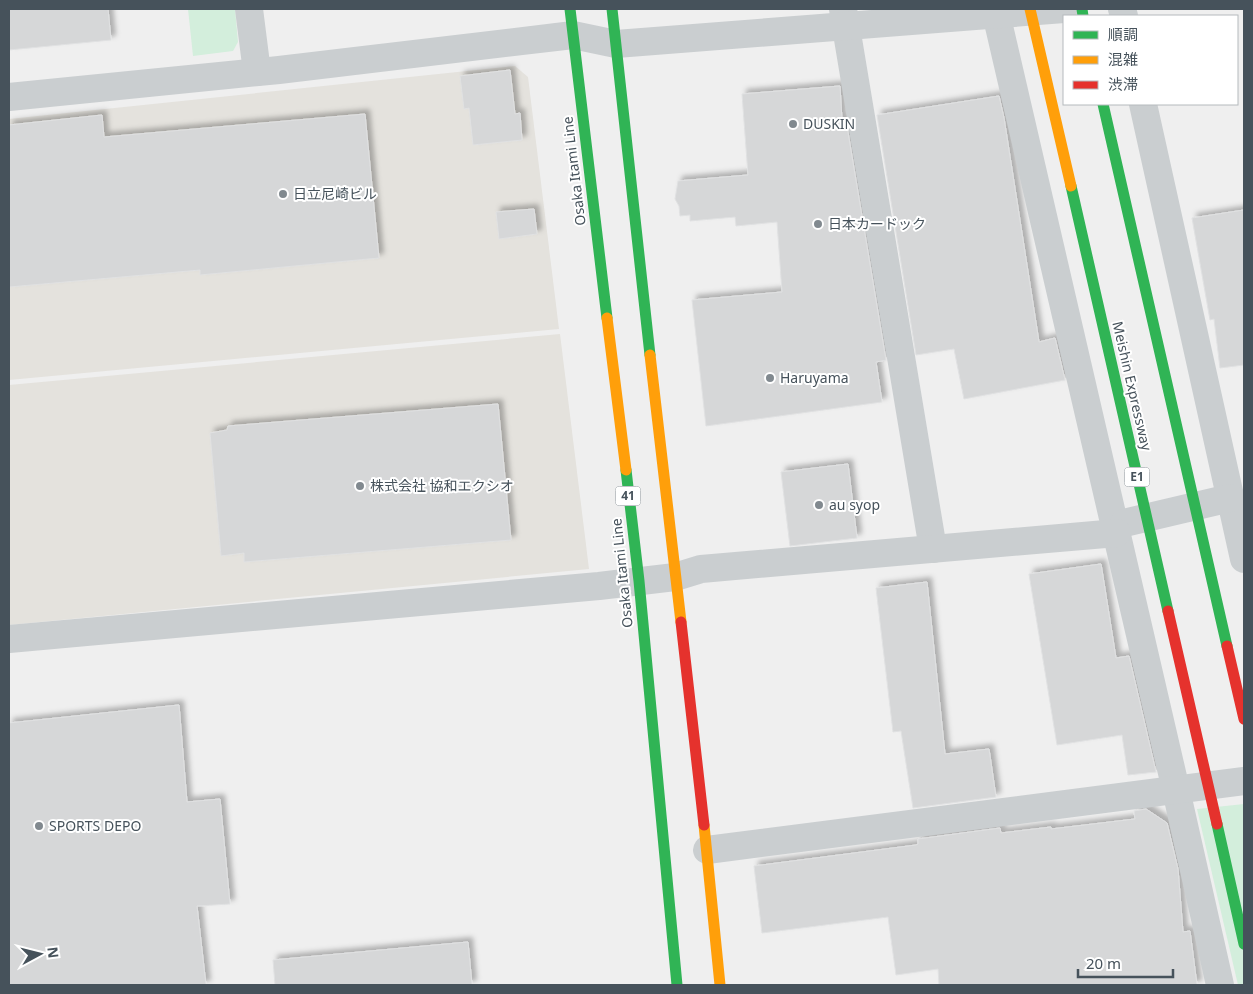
<svg xmlns="http://www.w3.org/2000/svg" width="1253" height="994" font-family="'Noto Sans','Noto Sans JP',sans-serif">
<style>
.commercial{fill:#e4e2dd}
.green{fill:#d3eedc}
.building{fill:#d6d7d8;stroke:#e0e1e2;filter:url(#shadow)}
.lines{fill:none;stroke-linecap:round;stroke-linejoin:round}
.street{stroke:#caced0;stroke-width:28}
.fast{stroke:#30b455;stroke-width:11}
.slow{stroke:#ff9f0a;stroke-width:11}
.jam{stroke:#e5322d;stroke-width:11}
.poi-dot{fill:#81898f;stroke:#fff;stroke-width:2}
.labels{text-anchor:middle;stroke-width:4;stroke-linejoin:round;paint-order:stroke}
.shield{fill:#fff;stroke:#7e868c;stroke-width:1}
.shield-label{font-size:12px;font-weight:bold;fill:#46525b}
.poi-label{font-size:14px;fill:#46525b;stroke:#fff;text-anchor:start}
.street-label{font-size:14px;fill:#46525b;stroke:#fff}
</style>
<defs>
<filter id="shadow"><feDropShadow dx="4.5" dy="-4.5" stdDeviation="2.5" flood-color="#0004"/></filter>
</defs>
<rect width="100%" height="100%" fill="#efefef"/>
<g class="commercial">
<polygon points="515,66 528,77 559,329 9,380 9,119"/>
<polygon points="560,334 589,569 9,625 9,385"/>
</g>
<g class="green">
<polygon points="188,9 235,9 238,42 233,51 193,56"/>
<polygon points="1244,804 1244,985 1238,985 1197,809"/>
</g>
<g class="building">
<polygon points="9,9 108,9 111,40 9,50"/>
<polygon points="510,70 515,114 520,113 522,140 473,145 469,108 464,109 460,76"/>
<polygon points="840,86 842,120 846,120 886,360 876,362 882,402 706,426 692,300 782,292 777,222 736,226 735,217 690,221 690,215 680,216 679,206 675,199 678,181 748,175 742,94"/>
<polygon points="999,96 1004,118 1039,342 1055,338 1065,380 964,399 954,349 916,355 877,115"/>
<polygon points="365,114 379,258 200,275 200,270 9,287 9,125 102,115 104,137"/>
<polygon points="534,209 537,234 499,239 496,212"/>
<polygon points="1244,210 1244,365 1220,368 1214,319 1210,320 1192,218"/>
<polygon points="498,404 511,540 244,562 244,553 221,556 210,433 227,430 228,426"/>
<polygon points="848,464 857,538 790,546 781,472"/>
<polygon points="1101,564 1116,658 1129,656 1156,772 1128,775 1122,735 1057,745 1029,574"/>
<polygon points="927,582 945,754 989,749 996,797 913,808 901,731 893,732 876,588"/>
<polygon points="179,705 187,802 220,799 230,904 197,906 206,985 9,985 9,723"/>
<polygon points="1146,809 1167,823 1178,869 1183,932 1190,931 1197,985 939,985 938,969 896,975 888,917 762,933 754,866 916,845 918,844 918,839 1000,828 1001,833 1051,827 1051,829 1135,819 1134,811"/>
<polygon points="468,942 472,985 275,985 273,960"/>
</g>
<g class="lines">
<g class="street">
<polyline points="249,9 257,72"/>
<polyline points="843,9 933,549"/>
<polyline points="995,9 1176,790 1220,985"/>
<polyline points="1122,9 1124,16"/>
<polyline points="9,97 279,70 573,35 616,44 1064,9"/>
<polyline points="1143,104 1244,559"/>
<polyline points="1124,523 1230,498"/>
<polyline points="9,639 599,586 675,577 701,569 1117,533"/>
<polyline points="707,850 1244,781"/>
</g>
<g class="fast">
<polyline points="570,9 607,318"/>
<polyline points="612,9 650,355"/>
<polyline points="1082,9 1083,16"/>
<polyline points="1103,104 1227,646"/>
<polyline points="1071,186 1168,611"/>
<polyline points="626,470 639,581 677,985"/>
<polyline points="1217,824 1244,944"/>
</g>
<g class="slow">
<polyline points="1030,9 1071,186"/>
<polyline points="607,318 626,470"/>
<polyline points="650,355 681,622"/>
<polyline points="704,825 720,985"/>
</g>
<g class="jam">
<polyline points="1168,611 1217,824"/>
<polyline points="681,622 704,825"/>
<polyline points="1227,646 1244,719"/>
</g>
</g>
<g class="poi-dot">
<circle cx="793" cy="124" r="5"/>
<circle cx="283" cy="194" r="5"/>
<circle cx="818" cy="224" r="5"/>
<circle cx="770" cy="378" r="5"/>
<circle cx="360" cy="486" r="5"/>
<circle cx="819" cy="505" r="5"/>
<circle cx="39" cy="826" r="5"/>
</g>
<g class="labels">
<g class="shield">
<rect x="1124.5" y="467.5" width="25" height="19" rx="4"/>
<rect x="615.5" y="486.5" width="25" height="19" rx="4"/>
</g>
<g class="shield-label">
<text x="1137" y="481">E1</text>
<text x="628" y="500">41</text>
</g>
<g class="poi-label">
<text x="803" y="129">DUSKIN</text>
<text x="293" y="199">日立尼崎ビル</text>
<text x="828" y="229">日本カードック</text>
<text x="780" y="383">Haruyama</text>
<text x="370" y="491">株式会社 協和エクシオ</text>
<text x="829" y="510">au syop</text>
<text x="49" y="831">SPORTS DEPO</text>
</g>
<g class="street-label">
<text transform="translate(574 171) rotate(-97)" y="5">Osaka Itami Line</text>
<text transform="translate(1132 386) rotate(77)" y="5">Meishin Expressway</text>
<text transform="translate(622 573) rotate(-96)" y="5">Osaka Itami Line</text>
</g>
</g>
<rect width="1253" height="994" fill="none" stroke="#46525b" stroke-width="20"/>
<rect x="1063" y="15" width="175" height="90" fill="#ffffff" stroke="#b5babd"/>
<rect x="1073" y="31" width="25" height="8" fill="#30b455" stroke="#b5babd"/>
<text x="1108" y="40" font-size="15" fill="#46525b">順調</text>
<rect x="1073" y="56" width="25" height="8" fill="#ff9f0a" stroke="#b5babd"/>
<text x="1108" y="65" font-size="15" fill="#46525b">混雑</text>
<rect x="1073" y="81" width="25" height="8" fill="#e5322d" stroke="#b5babd"/>
<text x="1108" y="90" font-size="15" fill="#46525b">渋滞</text>
<g transform="translate(40 954) rotate(83)" stroke="#ffffff" stroke-width="4" paint-order="stroke">
<path d="M0-4L9 19L0 12L-9 19Z" fill="#46525b"/>
<text y="-8" font-size="14" font-weight="bold" text-anchor="middle" fill="#46525b">N</text>
</g>
<path d="M1078 969v8h95v-8" fill="none" stroke="#46525b" stroke-width="2.5"/>
<text x="1086" y="969" font-size="15" fill="#46525b" stroke="#ffffff" stroke-width="4" paint-order="stroke">20 m</text>
</svg>
